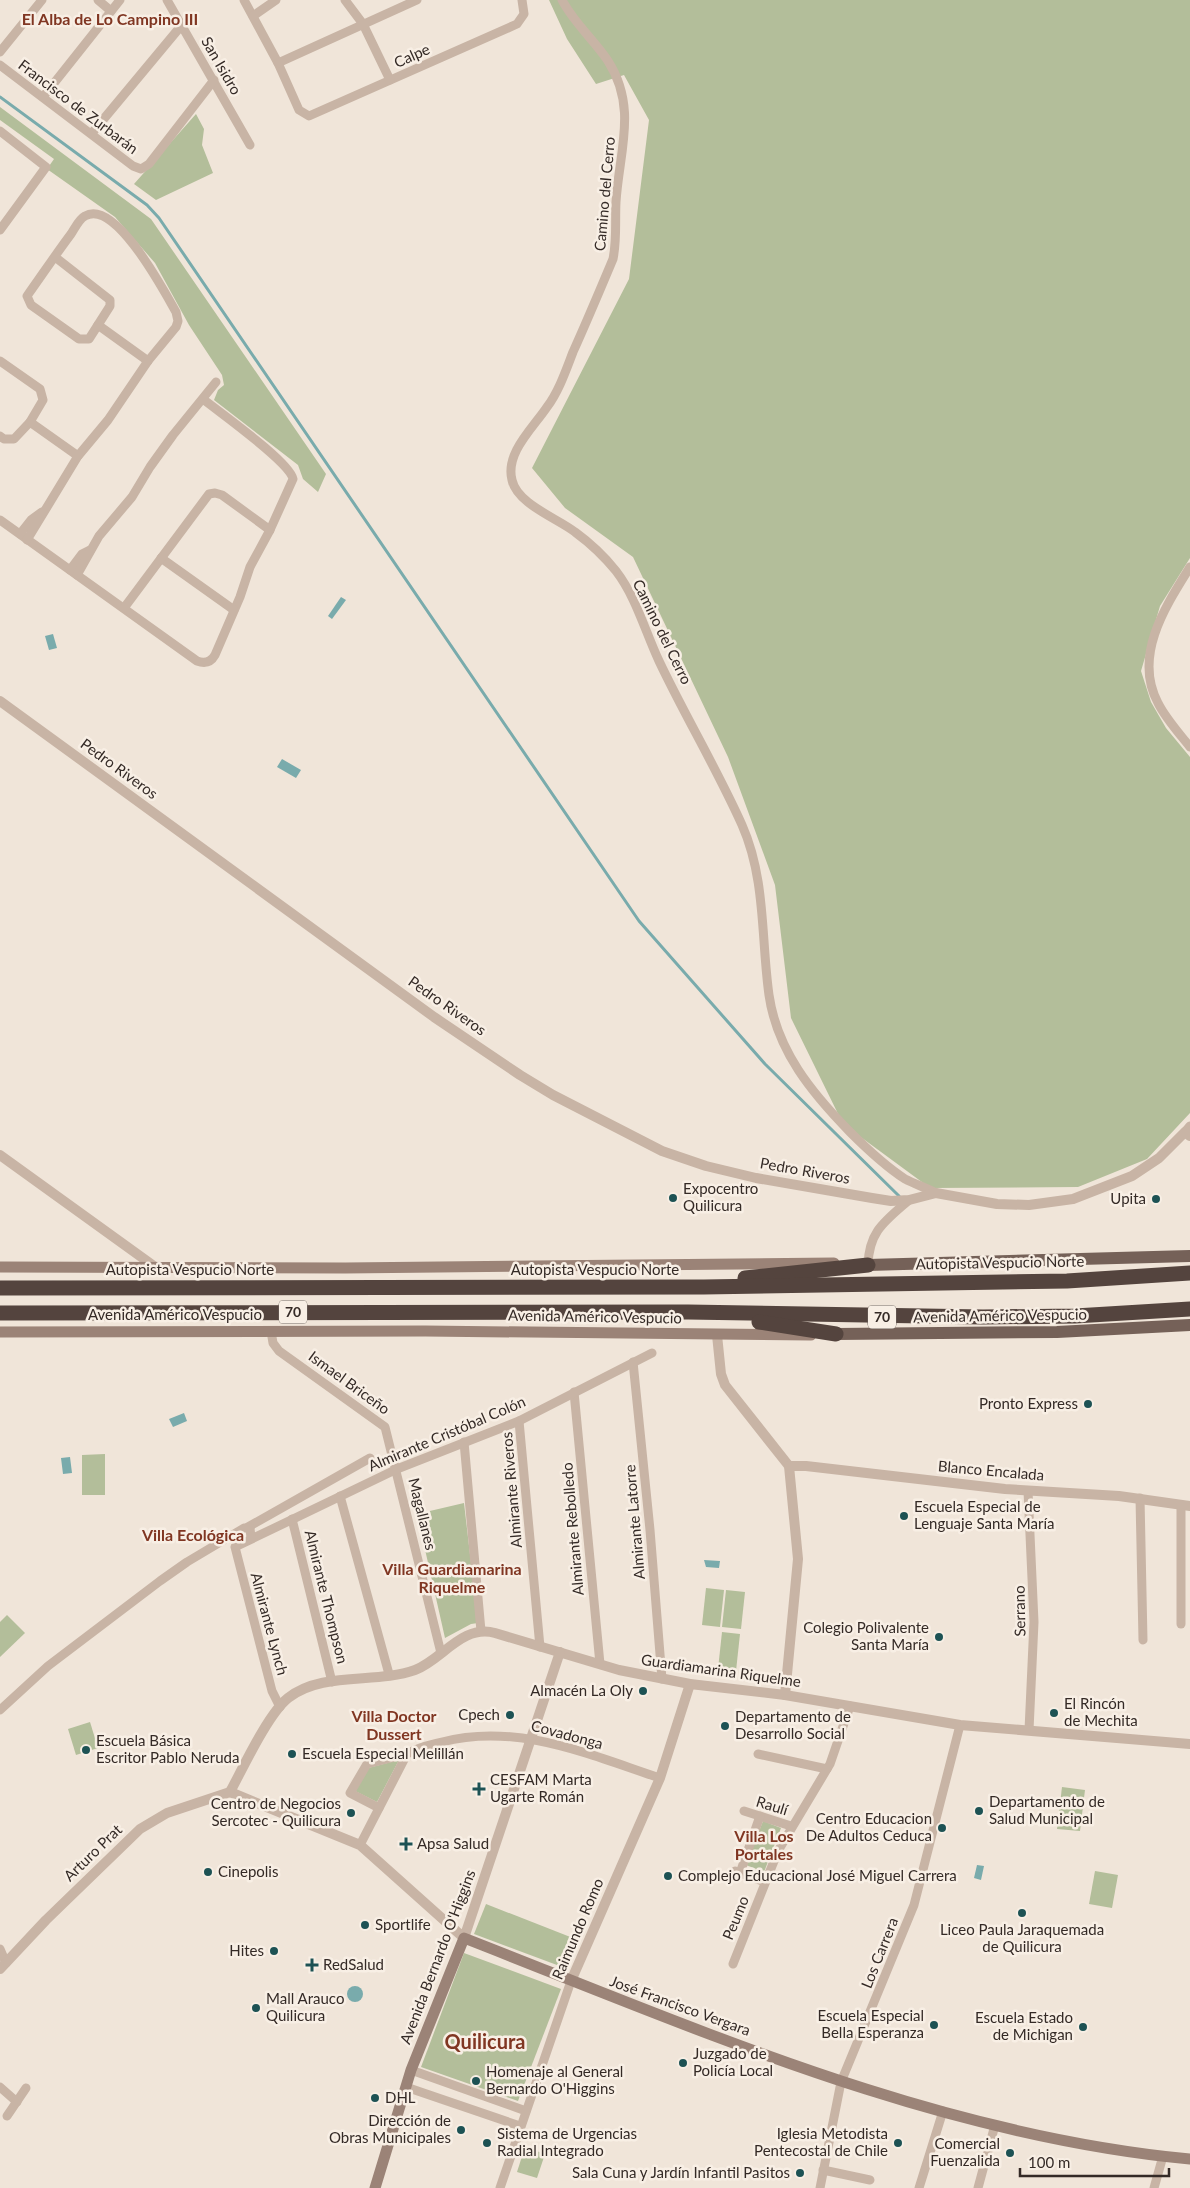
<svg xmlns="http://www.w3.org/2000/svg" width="1190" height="2188" font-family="Lato,sans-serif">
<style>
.green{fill:#b3be9a}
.water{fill:#79abac}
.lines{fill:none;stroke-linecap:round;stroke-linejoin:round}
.stream{stroke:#79abac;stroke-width:3}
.minor{stroke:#c8b4a5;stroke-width:9}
.tertiary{stroke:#c8b4a5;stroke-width:10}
.secondary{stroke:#9b8377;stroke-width:11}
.primary{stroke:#756158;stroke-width:12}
.motorway{stroke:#54443e;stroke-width:15}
.poi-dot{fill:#1d5254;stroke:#f8efe5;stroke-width:2}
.labels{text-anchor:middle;stroke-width:5;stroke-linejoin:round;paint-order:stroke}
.shield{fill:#f8efe5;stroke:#6f655f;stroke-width:1}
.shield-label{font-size:14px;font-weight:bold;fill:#342a26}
.street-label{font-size:15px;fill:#342a26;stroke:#f8efe5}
.poi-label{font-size:15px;fill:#342a26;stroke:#f8efe5;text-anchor:start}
.neighbourhood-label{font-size:16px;font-weight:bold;fill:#803622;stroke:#f8efe5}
.district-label{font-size:20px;font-weight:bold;fill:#803622;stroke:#f8efe5}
</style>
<rect width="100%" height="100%" fill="#f0e5d9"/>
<g class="green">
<polygon points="549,0 1190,0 1190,558 1160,606 1141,671 1151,702 1166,728 1190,757 1190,1113 1147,1159 1078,1187 930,1188 843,1124 791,1018 775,885 728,757 633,557 565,508 532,468 629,279 649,120 624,75 596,84 567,39"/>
<polygon points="0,107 151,219 326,474 318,492 303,479 298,465 214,400 218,390 224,385 222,375 189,325 155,263 115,217 47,169 54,159 0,120"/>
<polygon points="196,114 204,129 202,145 213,173 156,200 134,184"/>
<polygon points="105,1454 105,1495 82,1495 82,1455"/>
<polygon points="464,1503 478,1623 471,1624 445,1638 417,1514"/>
<polygon points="706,1588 724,1590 720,1627 702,1625"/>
<polygon points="726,1590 745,1592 741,1629 722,1627"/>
<polygon points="7,1615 25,1633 0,1657 0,1622"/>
<polygon points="722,1632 740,1634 736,1671 718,1669"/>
<polygon points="90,1722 98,1748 76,1755 68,1729"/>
<polygon points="399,1760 377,1802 355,1791 368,1768"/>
<polygon points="1062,1787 1085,1790 1080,1831 1057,1829"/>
<polygon points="763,1821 781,1828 764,1872 746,1865"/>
<polygon points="1095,1871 1118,1875 1112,1908 1089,1904"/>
<polygon points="486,1904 578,1940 565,1968 474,1934"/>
<polygon points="464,1953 561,1989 518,2101 421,2067"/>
<polygon points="525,2147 545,2154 537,2178 517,2172"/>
</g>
<g class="water">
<polygon points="341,597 346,600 332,619 328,616"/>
<polygon points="53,634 57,648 49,650 45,636"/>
<polygon points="282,759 301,770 296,778 277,767"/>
<polygon points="184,1413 187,1421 173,1427 169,1419"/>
<polygon points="70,1457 72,1473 63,1474 61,1458"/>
<polygon points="704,1560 720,1561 719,1568 706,1567"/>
<polygon points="977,1865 984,1866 981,1880 974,1878"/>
<circle cx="355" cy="1994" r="8"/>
</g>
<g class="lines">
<polyline class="stream" points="0,97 147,205 159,218 639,921 765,1064 899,1196"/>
<g class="minor">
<polyline points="98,0 111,11"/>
<polyline points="167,0 250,145"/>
<polyline points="244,0 278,63 299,110 309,116 517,24 524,14 522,0"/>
<polyline points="345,0 363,24 390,80"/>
<path d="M562 0C574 23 594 40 608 61 638 108 619 152 616 202 615 222 617 240 613 259 600 290 587 321 573 352 566 370 559 391 547 407 533 428 505 453 512 480 517 504 557 518 575 532 590 543 604 556 616 571 636 597 645 631 659 661 685 716 717 769 742 825 766 879 761 939 769 995 777 1051 812 1093 850 1132 867 1149 885 1166 905 1179 915 1184 926 1188 936 1193"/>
<polyline points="253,16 276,0"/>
<polyline points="0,52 42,0"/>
<polyline points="278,63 417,0"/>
<polyline points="0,65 133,166 141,169 149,164 214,80"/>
<polyline points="43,97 120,0"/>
<polyline points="0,131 46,167 0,230"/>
<polyline points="92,133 181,26"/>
<polyline points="98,325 148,361"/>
<polyline points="0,361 40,389 43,400 30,422 14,439 4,439 0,436"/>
<polyline points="30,422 78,456"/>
<path d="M0 520 197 661C205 664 211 662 215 655L240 597 250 567 270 530 293 479C290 462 219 412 203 399"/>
<polyline points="20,534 31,520 42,512"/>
<path d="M27 540 78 456 108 420 148 361 176 327 178 321 176 312C164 291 115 198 85 216 79 219 75 228 71 234 56 254 42 275 27 296L31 305 79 339H89L110 306V300L55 257"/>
<polyline points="161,558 234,610"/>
<path d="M1190 567C1165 607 1133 656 1158 703 1166 719 1179 733 1190 747"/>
<polyline points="70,570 82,554 90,550"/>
<polyline points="77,575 99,536 132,497 150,467 173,435 216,382"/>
<polyline points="124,608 209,494 215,493 222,495 270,530"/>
<polyline points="1185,1132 1190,1126"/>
<path d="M868 1265C869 1231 885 1221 909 1200"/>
<polyline points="271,1331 273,1343 279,1351 385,1427 441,1653"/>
<polyline points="633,1362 650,1530 662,1679"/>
<polyline points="574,1392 600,1664"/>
<polyline points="519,1421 540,1647"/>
<polyline points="464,1442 481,1631"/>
<polyline points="1028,1491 1034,1622 1029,1730"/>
<polyline points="340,1496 389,1674"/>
<polyline points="1140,1498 1143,1640"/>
<polyline points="1181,1505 1181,1624"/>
<polyline points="292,1519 332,1682"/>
<polyline points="248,1527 370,1458"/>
<polyline points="280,1707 272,1691 235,1547 397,1469 519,1421 652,1353"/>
<polyline points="0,1710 48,1666 160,1581 187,1562 244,1528 250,1528 251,1538"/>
<polyline points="758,1754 827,1769"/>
<polyline points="379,1808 350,1793 367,1764 407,1754"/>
<polyline points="744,1811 791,1826"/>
<path d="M360 1845 407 1754C418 1747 430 1745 442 1742 517 1722 590 1755 660 1778"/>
<polyline points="735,1871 765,1882"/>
<polyline points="740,1873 760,1816"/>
<polyline points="0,1949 6,1963"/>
<polyline points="733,1964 778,1851 830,1764 850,1706"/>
<polyline points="411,2070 526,2111"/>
<polyline points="0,2087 17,2102"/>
<polyline points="406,2087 520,2126"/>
<polyline points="7,2116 26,2088"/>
<polyline points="823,2170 870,2180"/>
<polyline points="500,2188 571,1981"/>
<polyline points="820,2188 841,2082 914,1905 960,1725"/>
<polyline points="919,2188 943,2111"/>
<polyline points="978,2188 995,2125"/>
<polyline points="1154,2188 1163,2156"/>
</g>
<g class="tertiary">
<polyline points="0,701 434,1017 520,1075 553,1095 662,1151 706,1166 756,1178 872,1198 891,1201 909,1200 936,1193 997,1204 1029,1205 1073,1199 1132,1176 1159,1158 1185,1132 1190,1136"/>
<polyline points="0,1155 158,1269"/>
<polyline points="717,1335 721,1374 725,1385 789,1466 798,1559 785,1695"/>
<polyline points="789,1466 806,1466 1005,1489 1119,1496 1190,1506"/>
<path d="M230 1792C243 1768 268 1714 288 1698 322 1671 376 1684 415 1670 442 1660 462 1624 495 1633L619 1670 690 1684 785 1695 960 1725 1190 1744"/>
<polyline points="230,1792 360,1845 464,1938 560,1652"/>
<polyline points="0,1969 46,1920 140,1829 167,1813 230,1792"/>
<polyline points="571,1981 660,1778 690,1684"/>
</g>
<g class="secondary">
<polyline points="0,1267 345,1268 834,1263"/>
<polyline points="0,1332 425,1331 811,1335"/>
<path d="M375 2188 411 2070 464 1938C700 2030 936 2135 1190 2159"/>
</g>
<g class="primary">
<polyline points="868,1265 1190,1256"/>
<polyline points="836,1334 1057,1332 1190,1325"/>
</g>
<g class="motorway">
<polyline points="745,1278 868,1265"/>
<polyline points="0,1288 704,1287 1067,1281 1190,1273"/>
<polyline points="0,1313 688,1312 983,1317 1075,1316 1190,1309"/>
<polyline points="759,1322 836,1334"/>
</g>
</g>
<g class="poi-dot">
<circle cx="673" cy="1198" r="5"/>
<circle cx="1156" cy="1199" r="5"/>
<circle cx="1088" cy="1404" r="5"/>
<circle cx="904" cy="1516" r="5"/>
<circle cx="939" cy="1637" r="5"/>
<circle cx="643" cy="1691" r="5"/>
<circle cx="1054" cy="1713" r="5"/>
<circle cx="510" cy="1715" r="5"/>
<circle cx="725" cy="1726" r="5"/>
<circle cx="86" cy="1750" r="5"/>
<circle cx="292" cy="1754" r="5"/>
<path d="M476.5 1781.5h5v5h5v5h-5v5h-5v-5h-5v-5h5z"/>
<circle cx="979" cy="1811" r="5"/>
<circle cx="351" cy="1813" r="5"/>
<circle cx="942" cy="1828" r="5"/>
<path d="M403.5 1836.5h5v5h5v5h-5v5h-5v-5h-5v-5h5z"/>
<circle cx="208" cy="1872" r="5"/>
<circle cx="668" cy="1876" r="5"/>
<circle cx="1022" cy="1913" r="5"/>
<circle cx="365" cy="1925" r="5"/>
<circle cx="274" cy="1951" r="5"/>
<path d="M309.5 1957.5h5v5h5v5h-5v5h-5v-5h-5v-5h5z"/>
<circle cx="256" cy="2008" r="5"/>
<circle cx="934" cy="2025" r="5"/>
<circle cx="1083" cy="2027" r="5"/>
<circle cx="683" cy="2063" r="5"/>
<circle cx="476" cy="2081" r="5"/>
<circle cx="375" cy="2098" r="5"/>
<circle cx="461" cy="2130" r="5"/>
<circle cx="487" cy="2143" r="5"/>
<circle cx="898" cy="2143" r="5"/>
<circle cx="1010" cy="2153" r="5"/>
<circle cx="800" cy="2173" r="5"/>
</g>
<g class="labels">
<g class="shield">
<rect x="279" y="1300.5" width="28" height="23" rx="4"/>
<rect x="868" y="1305.5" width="28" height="23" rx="4"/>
</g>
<g class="shield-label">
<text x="293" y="1317">70</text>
<text x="882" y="1322">70</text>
</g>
<g class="street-label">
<text transform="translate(412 56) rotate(-24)" y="5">Calpe</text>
<text transform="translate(221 66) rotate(60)" y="5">San Isidro</text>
<text transform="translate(78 107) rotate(37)" y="5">Francisco de Zurbarán</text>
<text transform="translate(605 194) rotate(-85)" y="5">Camino del Cerro</text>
<text transform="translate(662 632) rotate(64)" y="5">Camino del Cerro</text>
<text transform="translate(119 769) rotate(36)" y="5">Pedro Riveros</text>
<text transform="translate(447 1006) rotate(35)" y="5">Pedro Riveros</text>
<text transform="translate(805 1171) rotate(10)" y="5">Pedro Riveros</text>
<text transform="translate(1000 1263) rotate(-1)" y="5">Autopista Vespucio Norte</text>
<text x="190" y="1275">Autopista Vespucio Norte</text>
<text x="595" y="1275">Autopista Vespucio Norte</text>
<text x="175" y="1320">Avenida Américo Vespucio</text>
<text transform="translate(1000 1316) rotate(-1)" y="5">Avenida Américo Vespucio</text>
<text transform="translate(595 1317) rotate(1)" y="5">Avenida Américo Vespucio</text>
<text transform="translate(349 1383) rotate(36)" y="5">Ismael Briceño</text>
<text transform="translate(447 1434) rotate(-23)" y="5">Almirante Cristóbal Colón</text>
<text transform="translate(991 1471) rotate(5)" y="5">Blanco Encalada</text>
<text transform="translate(512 1490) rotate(-95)" y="5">Almirante Riveros</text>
<text transform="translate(422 1514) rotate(76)" y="5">Magallanes</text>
<text transform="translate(635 1522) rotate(-95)" y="5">Almirante Latorre</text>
<text transform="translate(573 1529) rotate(-95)" y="5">Almirante Rebolledo</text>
<text transform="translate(326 1597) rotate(76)" y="5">Almirante Thompson</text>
<text transform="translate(1020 1611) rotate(-91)" y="5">Serrano</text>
<text transform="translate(269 1624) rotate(75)" y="5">Almirante Lynch</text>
<text transform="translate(721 1671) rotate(8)" y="5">Guardiamarina Riquelme</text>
<text transform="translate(567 1735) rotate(15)" y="5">Covadonga</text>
<text transform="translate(772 1806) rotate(17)" y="5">Raulí</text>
<text transform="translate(93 1853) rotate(-44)" y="5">Arturo Prat</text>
<text transform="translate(736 1918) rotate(-68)" y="5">Peumo</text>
<text transform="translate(578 1929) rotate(-67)" y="5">Raimundo Romo</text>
<text transform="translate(880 1953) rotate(-68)" y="5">Los Carrera</text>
<text transform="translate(438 1957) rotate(-69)" y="5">Avenida Bernardo O'Higgins</text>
<text transform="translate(680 2006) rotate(20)" y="5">José Francisco Vergara</text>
</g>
<g class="poi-label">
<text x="683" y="1194">Expocentro<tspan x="683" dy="17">Quilicura</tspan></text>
<text x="1146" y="1204" text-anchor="end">Upita</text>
<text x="1078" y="1409" text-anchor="end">Pronto Express</text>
<text x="914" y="1512">Escuela Especial de<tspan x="914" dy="17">Lenguaje Santa María</tspan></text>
<text x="929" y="1633" text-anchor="end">Colegio Polivalente<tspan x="929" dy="17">Santa María</tspan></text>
<text x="633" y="1696" text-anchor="end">Almacén La Oly</text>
<text x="1064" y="1709">El Rincón<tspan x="1064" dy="17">de Mechita</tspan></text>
<text x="500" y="1720" text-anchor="end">Cpech</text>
<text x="735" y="1722">Departamento de<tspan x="735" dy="17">Desarrollo Social</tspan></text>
<text x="96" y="1746">Escuela Básica<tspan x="96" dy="17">Escritor Pablo Neruda</tspan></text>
<text x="302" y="1759">Escuela Especial Melillán</text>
<text x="490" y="1785">CESFAM Marta<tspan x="490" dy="17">Ugarte Román</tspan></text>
<text x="989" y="1807">Departamento de<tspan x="989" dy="17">Salud Municipal</tspan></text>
<text x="341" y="1809" text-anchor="end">Centro de Negocios<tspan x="341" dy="17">Sercotec - Quilicura</tspan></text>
<text x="932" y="1824" text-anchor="end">Centro Educacion<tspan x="932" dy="17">De Adultos Ceduca</tspan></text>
<text x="417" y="1849">Apsa Salud</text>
<text x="218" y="1877">Cinepolis</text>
<text x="678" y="1881">Complejo Educacional José Miguel Carrera</text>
<text x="375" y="1930">Sportlife</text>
<text x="1022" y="1935" text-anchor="middle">Liceo Paula Jaraquemada<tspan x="1022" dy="17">de Quilicura</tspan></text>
<text x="264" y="1956" text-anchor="end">Hites</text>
<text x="323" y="1970">RedSalud</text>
<text x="266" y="2004">Mall Arauco<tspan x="266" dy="17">Quilicura</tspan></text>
<text x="924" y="2021" text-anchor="end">Escuela Especial<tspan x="924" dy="17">Bella Esperanza</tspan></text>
<text x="1073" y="2023" text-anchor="end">Escuela Estado<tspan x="1073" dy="17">de Michigan</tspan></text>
<text x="693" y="2059">Juzgado de<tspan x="693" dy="17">Policía Local</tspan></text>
<text x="486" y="2077">Homenaje al General<tspan x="486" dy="17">Bernardo O'Higgins</tspan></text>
<text x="385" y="2103">DHL</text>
<text x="451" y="2126" text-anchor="end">Dirección de<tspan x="451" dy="17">Obras Municipales</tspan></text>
<text x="497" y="2139">Sistema de Urgencias<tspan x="497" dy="17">Radial Integrado</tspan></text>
<text x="888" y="2139" text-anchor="end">Iglesia Metodista<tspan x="888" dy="17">Pentecostal de Chile</tspan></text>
<text x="1000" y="2149" text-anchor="end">Comercial<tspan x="1000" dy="17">Fuenzalida</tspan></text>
<text x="790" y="2178" text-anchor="end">Sala Cuna y Jardín Infantil Pasitos</text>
</g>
<g class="neighbourhood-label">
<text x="110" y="25">El Alba de Lo Campino III</text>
<text x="193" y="1541">Villa Ecológica</text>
<text x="452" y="1575">Villa Guardiamarina<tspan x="452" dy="18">Riquelme</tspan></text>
<text x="394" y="1722">Villa Doctor<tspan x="394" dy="18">Dussert</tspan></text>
<text x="764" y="1842">Villa Los<tspan x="764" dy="18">Portales</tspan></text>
</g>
<g class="district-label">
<text x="485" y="2049">Quilicura</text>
</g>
</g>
<path d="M1020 2168v8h149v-8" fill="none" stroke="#342a26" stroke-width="2.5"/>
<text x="1028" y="2168" font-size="15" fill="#342a26" stroke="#f8efe5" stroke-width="4" paint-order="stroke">100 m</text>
</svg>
